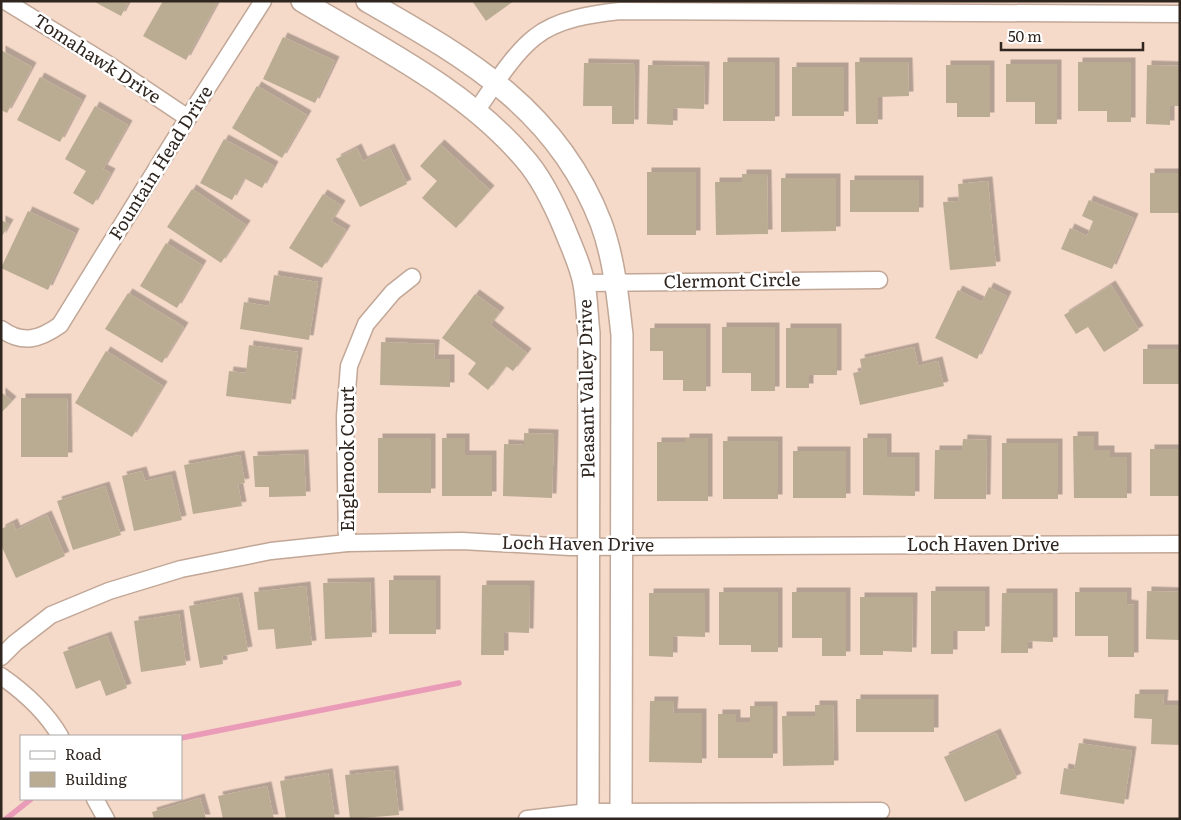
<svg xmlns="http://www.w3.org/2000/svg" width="1181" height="820" font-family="Literata,serif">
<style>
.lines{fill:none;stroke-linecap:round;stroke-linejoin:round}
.stream{stroke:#ea9bb8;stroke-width:5.5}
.building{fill:#baac93;filter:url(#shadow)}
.minor-casing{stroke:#c1a797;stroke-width:19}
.tertiary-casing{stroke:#c1a797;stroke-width:24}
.minor{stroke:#fff;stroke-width:16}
.tertiary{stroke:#fff;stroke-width:21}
.labels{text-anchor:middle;stroke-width:5;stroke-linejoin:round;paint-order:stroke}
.street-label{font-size:18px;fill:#302620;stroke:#fff}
</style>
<defs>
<filter id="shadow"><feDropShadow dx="4.5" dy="-4.5" stdDeviation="0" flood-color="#0004"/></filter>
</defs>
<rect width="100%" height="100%" fill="#f5d9c9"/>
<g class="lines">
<g class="stream">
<polyline points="181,738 459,683"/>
<polyline points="6,819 31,799"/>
</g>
</g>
<g class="building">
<polygon points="93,1 129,1 121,16"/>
<polygon points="163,1 218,1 186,60 143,36"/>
<polygon points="472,1 514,1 486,21"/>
<polygon points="283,37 335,61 315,103 263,79"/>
<polygon points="1,50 32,67 7,113 1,110"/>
<rect x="723" y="62" width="52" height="59"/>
<polygon points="855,62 908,62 909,96 878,97 878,124 856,124"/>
<polygon points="1078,62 1131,62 1131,122 1107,122 1107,111 1078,111"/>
<polygon points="584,63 635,64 634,124 612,124 612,106 583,106"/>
<polygon points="1006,64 1057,64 1057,124 1035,124 1035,102 1006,102"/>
<polygon points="648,65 705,66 704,109 673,108 673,125 647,124"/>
<polygon points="946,65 990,65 990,117 957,117 957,103 946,103"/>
<polygon points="1147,65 1180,66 1180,106 1170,106 1170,125 1146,124"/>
<rect x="792" y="67" width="52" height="49"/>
<polygon points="40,77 82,100 60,142 17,120"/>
<polygon points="257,86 307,115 282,158 232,128"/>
<polygon points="95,106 128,125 103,169 111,173 93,205 73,193 86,171 65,159"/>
<polygon points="224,139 274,166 262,188 244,178 232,200 200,183"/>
<polygon points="440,144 490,190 456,228 422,198 437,181 420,166"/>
<polygon points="357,148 363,161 390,148 407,184 360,207 336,159"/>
<rect x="647" y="172" width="49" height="63"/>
<rect x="1150" y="173" width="30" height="40"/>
<polygon points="742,174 767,174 768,234 716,235 715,182 742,182"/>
<polygon points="781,178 836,178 836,231 781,232"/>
<rect x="850" y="180" width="69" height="32"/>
<polygon points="988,181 996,266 950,270 943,202 959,201 958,184"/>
<polygon points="192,189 246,225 221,263 167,227"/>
<polygon points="323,194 341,205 331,221 346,230 322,268 289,248"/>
<polygon points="1089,200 1134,218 1112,269 1061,249 1070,228 1087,236 1093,221 1082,216"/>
<polygon points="28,211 75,233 48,290 1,268"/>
<polygon points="1,220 9,224 1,238"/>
<polygon points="166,243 202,265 177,308 140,286"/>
<polygon points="274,275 318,282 309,340 240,329 244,302 269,306"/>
<polygon points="1111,285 1139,330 1104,352 1088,327 1076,334 1064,315"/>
<polygon points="989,287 1007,296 977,359 935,338 958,290 982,302"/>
<polygon points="128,293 184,327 162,363 105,329"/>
<polygon points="475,294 500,312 490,325 527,353 513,371 506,366 488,390 468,374 476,363 442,338"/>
<polygon points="722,327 775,327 775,391 751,391 751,373 722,373"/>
<polygon points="650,328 706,328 706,391 683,391 683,380 663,380 663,351 650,351"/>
<polygon points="786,328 837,328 837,375 809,375 809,388 786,388"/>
<polygon points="381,342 435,344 434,359 450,359 450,387 380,385"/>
<polygon points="249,345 298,352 291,404 226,396 229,371 246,373"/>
<polygon points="914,347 918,366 938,361 944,386 860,405 853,373 862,371 860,359"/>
<rect x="1143" y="349" width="37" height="35"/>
<polygon points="106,351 163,386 132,437 75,403"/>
<polygon points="1,392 12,401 1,413"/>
<polygon points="21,398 67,398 68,457 21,457"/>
<polygon points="524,433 554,434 552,498 503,496 504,444 524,445"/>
<polygon points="1073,436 1094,436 1094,450 1110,450 1110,457 1127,457 1127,498 1074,498"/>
<rect x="378" y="438" width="53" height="55"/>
<polygon points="442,438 465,438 465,455 492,455 492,496 442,496"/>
<polygon points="685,438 708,438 708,501 657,501 657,442 685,442"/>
<polygon points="863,438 887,438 887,457 915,457 915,496 863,495"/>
<polygon points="963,439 987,440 986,499 934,499 935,450 962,450"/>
<rect x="723" y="441" width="55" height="58"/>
<rect x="1002" y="443" width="56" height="56"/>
<rect x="1150" y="449" width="30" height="47"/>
<rect x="793" y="451" width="53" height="47"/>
<polygon points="304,454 306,496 269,497 269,487 255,487 253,456"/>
<polygon points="240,455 245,483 238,484 242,506 193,514 184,465"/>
<polygon points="142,471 145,481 171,475 182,520 134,531 122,476"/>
<polygon points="105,486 121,535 73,550 57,501"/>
<polygon points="47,515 65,556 16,578 1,545 1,529 13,523 16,530"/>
<rect x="389" y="580" width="47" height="54"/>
<polygon points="370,582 372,637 325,639 323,583"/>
<polygon points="482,585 530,585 529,633 504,632 504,655 481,655"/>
<polygon points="306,586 312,645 276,649 274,629 258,630 254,592"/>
<polygon points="931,591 985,591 985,631 953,631 953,654 931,654"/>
<polygon points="1147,591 1180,592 1180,640 1146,639"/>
<polygon points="719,592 778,592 778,652 751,652 751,645 719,645"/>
<polygon points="792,592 846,592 846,656 822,656 822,638 792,638"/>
<polygon points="1075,592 1127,592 1127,604 1134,605 1134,657 1108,657 1108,636 1075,636"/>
<polygon points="649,593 705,593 705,637 673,636 673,657 649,656"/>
<polygon points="1002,593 1053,593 1053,642 1028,641 1028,653 1001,653"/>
<polygon points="238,597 248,651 222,656 223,664 200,668 189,606"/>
<polygon points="860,597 913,597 912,652 883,651 883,655 860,655"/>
<polygon points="179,614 186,665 141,672 134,621"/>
<polygon points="107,636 127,688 106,696 100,680 76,689 63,652"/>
<polygon points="1135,694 1164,694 1163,705 1180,705 1180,745 1151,744 1152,719 1134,718"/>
<rect x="856" y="699" width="78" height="33"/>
<polygon points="650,701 674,701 673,713 702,713 702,763 649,762"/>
<polygon points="815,705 833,705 834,765 783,766 782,716 815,716"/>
<polygon points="750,706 773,706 773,758 718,758 718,714 736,714 736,722 750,722"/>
<polygon points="996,733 1017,778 965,802 944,757"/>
<polygon points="1079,743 1132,751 1124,804 1060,794 1064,768 1074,770"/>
<polygon points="394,770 399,815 350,819 345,775"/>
<polygon points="328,773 335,819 286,819 280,781"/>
<polygon points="267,786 274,819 223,819 218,796"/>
<polygon points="200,798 206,819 154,819 152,812"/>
</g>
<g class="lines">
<g class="minor-casing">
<g id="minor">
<polyline points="5,1 106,63 188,118"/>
<path d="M477 110C493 87 513 54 535 37 557 19 592 14 620 11L1180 14"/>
<polyline points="584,283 879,280"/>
<path d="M1 329C23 345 40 339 60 325L188 118 263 1"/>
<polyline points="347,543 345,416 349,366 366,324 393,292 412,277"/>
<polyline points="1,657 15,643 51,615 109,591 181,569 271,551 347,543 462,541 570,547 1180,544"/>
<path d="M1 676C24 692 46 712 60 736"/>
<polyline points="95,799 106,819"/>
<polyline points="527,819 588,812 881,811"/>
</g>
</g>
<g class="tertiary-casing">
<g id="tertiary">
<path d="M302 1C379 47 465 89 524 158 542 178 555 206 565 230 572 248 581 266 584 284 587 300 587 317 589 333L588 819"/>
<path d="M367 1C468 59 557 109 601 223 614 258 618 298 622 335L621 819"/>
</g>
</g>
<use href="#minor" class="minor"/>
<use href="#tertiary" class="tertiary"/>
</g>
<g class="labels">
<g class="street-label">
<text transform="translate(97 59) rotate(33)" y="6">Tomahawk Drive</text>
<text transform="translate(161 163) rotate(-58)" y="6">Fountain Head Drive</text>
<text transform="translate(732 281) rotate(-1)" y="6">Clermont Circle</text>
<text transform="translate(587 389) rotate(-91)" y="6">Pleasant Valley Drive</text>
<text transform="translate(348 459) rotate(-90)" y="6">Englenook Court</text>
<text transform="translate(578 544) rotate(1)" y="6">Loch Haven Drive</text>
<text x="983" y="551">Loch Haven Drive</text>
</g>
</g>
<rect width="1181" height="820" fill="none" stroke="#302620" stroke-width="5"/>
<rect x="20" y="735" width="162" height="65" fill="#ffffff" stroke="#aca8a6"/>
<rect x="30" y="751" width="25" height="8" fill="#ffffff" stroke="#aca8a6"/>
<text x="65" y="760" font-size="15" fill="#302620">Road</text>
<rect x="30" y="772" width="25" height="15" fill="#baac93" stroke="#aca8a6"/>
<text x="65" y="785" font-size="15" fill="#302620">Building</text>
<path d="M1001 42v8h142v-8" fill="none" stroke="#302620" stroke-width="2.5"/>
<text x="1008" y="42" font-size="15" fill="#302620" stroke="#ffffff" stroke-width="4" paint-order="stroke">50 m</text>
</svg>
